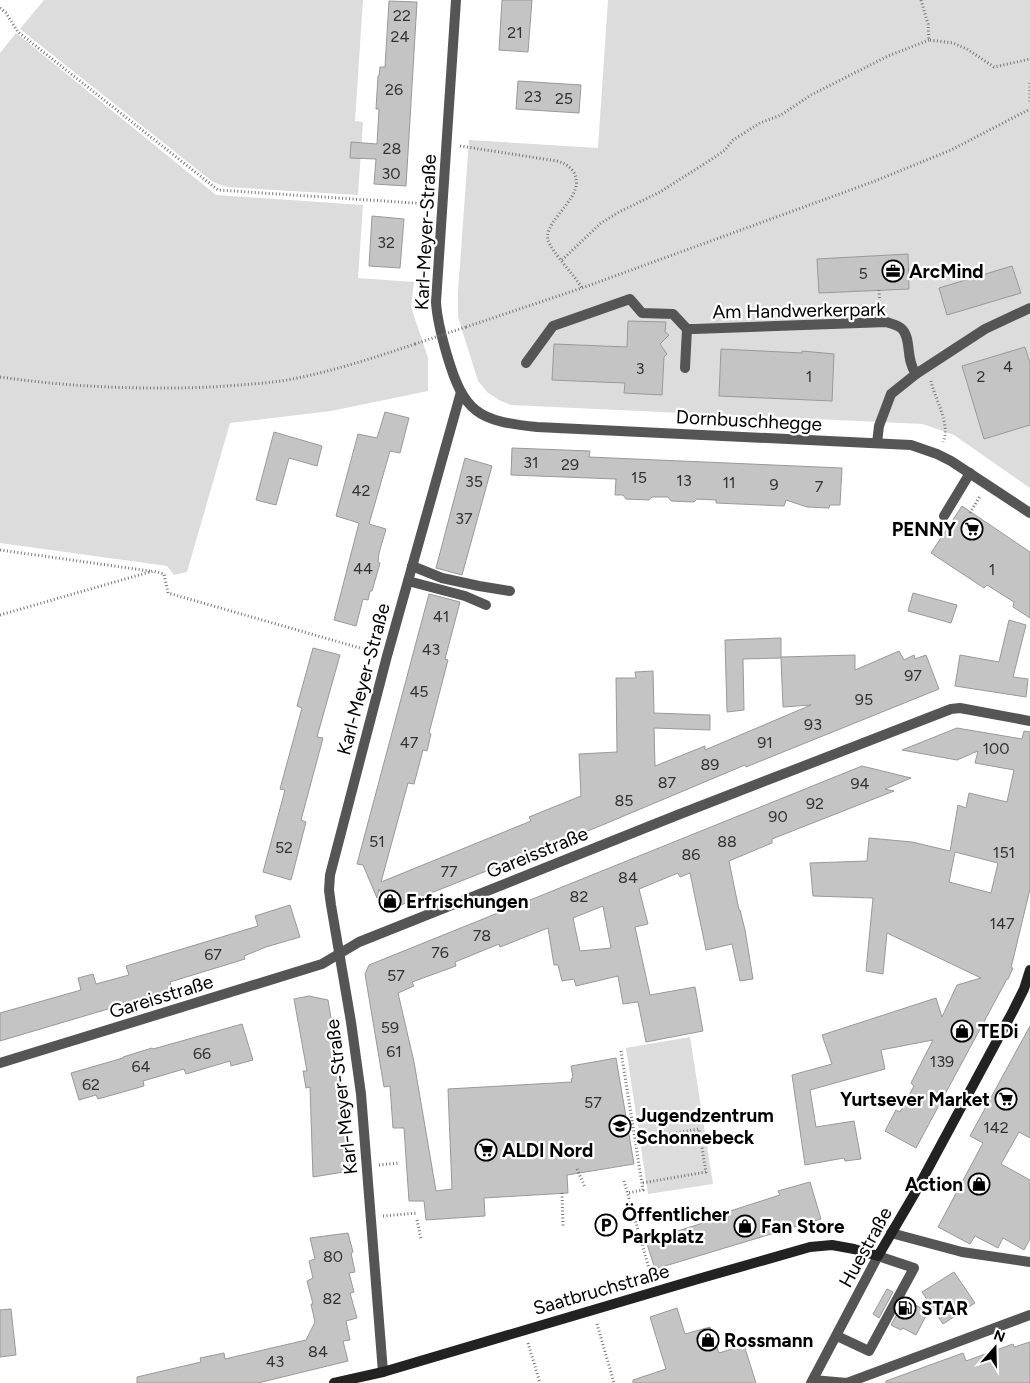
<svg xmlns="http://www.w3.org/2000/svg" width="1030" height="1383" font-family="Figtree,sans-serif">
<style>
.green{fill:#dcdcdc}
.building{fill:#c4c4c4;stroke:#999;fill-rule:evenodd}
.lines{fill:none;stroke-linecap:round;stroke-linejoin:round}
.path{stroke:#777;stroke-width:3;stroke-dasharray:1 2.5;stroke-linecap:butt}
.service{stroke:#555;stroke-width:10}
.minor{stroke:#555;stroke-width:10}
.tertiary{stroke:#555;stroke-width:10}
.secondary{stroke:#222;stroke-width:10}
.path-bridge{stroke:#777;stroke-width:3;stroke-dasharray:1 2.5;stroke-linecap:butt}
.labels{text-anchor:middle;stroke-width:4.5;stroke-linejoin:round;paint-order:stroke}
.number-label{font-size:16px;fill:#313131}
.street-label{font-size:19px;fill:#000;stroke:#fff}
.poi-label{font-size:19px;font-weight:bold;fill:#000;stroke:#fff;text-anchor:start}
</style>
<rect width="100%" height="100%" fill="#fff"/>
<g class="green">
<polygon points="44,0 363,0 355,121 363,122 358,195 227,187 213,182 20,29"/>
<polygon points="608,0 1030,0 1030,488 954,435 923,424 511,405 501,401 488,393 478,381 458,317 458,292 469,140 598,148"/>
<polygon points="16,33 216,195 363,205 358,278 414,282 411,307 428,358 428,391 331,411 230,423 187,572 174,575 167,566 0,543 0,53"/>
<polygon points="690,1037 713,1184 648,1194 626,1048"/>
</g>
<g class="building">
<polygon points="502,0 532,0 528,52 499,50"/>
<polygon points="389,1 417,2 406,186 374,184 376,159 350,158 351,142 377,144 379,109 376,109 378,76 379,76 380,67 385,67"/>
<polygon points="518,81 581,85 579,113 516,109"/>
<polygon points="372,216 404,219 400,268 369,266"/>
<polygon points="908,254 909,289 819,293 817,259"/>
<polygon points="1012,266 1021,293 947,315 939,288"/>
<polygon points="628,321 666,322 665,332 669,335 660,344 667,354 664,357 662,395 624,393 625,383 552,380 554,344 627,347"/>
<polygon points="1025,347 1030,363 1030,425 984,439 962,366"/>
<polygon points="721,349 802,353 802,351 834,354 832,401 719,396"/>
<polygon points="385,412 409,418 400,453 390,451 369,524 386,529 379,553 378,562 380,563 372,591 370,591 368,600 363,599 356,626 334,620 359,523 336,516 358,434 377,438"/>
<polygon points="274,432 322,446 317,466 289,458 276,505 256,500"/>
<polygon points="512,448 590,451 589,457 842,468 840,505 830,505 829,508 807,507 786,500 784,506 716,503 716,500 697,499 694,502 671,501 668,497 652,497 649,500 626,499 623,495 615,495 616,479 511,475"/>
<polygon points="465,458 492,466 462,575 436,568"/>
<polygon points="962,506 1030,552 1030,618 1013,607 1014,602 987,585 984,588 931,553"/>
<polygon points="913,593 957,605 951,623 908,611"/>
<polygon points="429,594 460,602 445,659 448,660 429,733 431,734 427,751 423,750 414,784 408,783 381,882 531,821 529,817 581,796 579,754 617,752 616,678 636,678 635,672 653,671 654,713 710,715 710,730 654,728 655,766 705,746 705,750 811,705 783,707 781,658 743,659 744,710 727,712 725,640 781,638 781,657 855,655 855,670 899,651 904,660 914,655 915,659 926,655 939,689 746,767 745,765 600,826 388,910 379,889 377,898 363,865 357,864"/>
<polygon points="1009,620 1026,625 1013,677 1028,679 1026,697 955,686 960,655 999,662"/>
<polygon points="313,648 340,655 317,737 323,738 301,820 306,822 291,880 263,872 285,790 280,789 302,708 297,706"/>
<path d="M957 728 1022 739 1024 731 1030 732V889L1011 968H1013L1008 979H1007L916 1148 885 1131 896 1110 900 1112 914 1086 911 1083 933 1040 881 1050 885 1069 810 1090 816 1127 854 1121 861 1159 845 1161 844 1158 805 1165 792 1075 832 1064 822 1035 936 998 942 1017 957 985 981 978 887 933 883 974 866 971 873 898 813 896 810 863 867 861 869 838 912 842 950 851 958 805 966 808 969 793 1007 802 1014 770 975 763 978 751 957 760 902 750ZM955 852 998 863 991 893 949 882Z"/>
<path d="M862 766 911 778 885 789 894 791 772 839V843L729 861 739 910H740L745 930 753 979 740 981 732 944 706 950 690 873 680 877 678 873 639 889 648 924 635 927 650 995 695 987 703 1031 646 1042 638 1002 623 1004 618 976 576 986 574 979 562 981 558 965H554L548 928 500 947 499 944 455 962 456 966 412 982 414 986 398 993 414 1062 436 1191 452 1189 448 1089 572 1082 571 1079 573 1078 571 1066 616 1058 634 1164 567 1175 568 1193 484 1198 485 1216 426 1220 424 1201H409L404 1128H393L390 1086 384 1087 365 974 369 965ZM603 906 611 948 580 951 573 918Z"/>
<polygon points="290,905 300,937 266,947 244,956 245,959 170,982 172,990 0,1041 0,1013 81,990 78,978 93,974 96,984 129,975 126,966 258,926 255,916"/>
<polygon points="309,996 328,1000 345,1102 350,1171 313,1177 310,1087 306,1088 303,1071 307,1071 294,999"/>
<polygon points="242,1024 253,1060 231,1066 230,1061 186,1074 184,1069 143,1081 144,1086 98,1099 96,1095 79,1100 71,1073 123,1058 123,1057 152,1048 153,1049"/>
<polygon points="1030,1026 1030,1138 1019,1132 1001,1164 1030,1180 1030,1239 1024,1250 1003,1238 998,1248 975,1236 970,1244 938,1227 983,1143 970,1136"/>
<polygon points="810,1182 821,1219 655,1269 646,1241 703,1223 702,1220 780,1195 778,1191"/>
<polygon points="348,1233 353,1252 351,1253 355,1272 349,1273 354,1292 350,1293 357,1318 346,1321 350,1340 343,1341 348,1361 258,1383 137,1383 137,1377 201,1362 200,1358 224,1353 225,1359 306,1340 315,1322 311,1304 313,1304 307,1281 313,1278 309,1261 315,1259 310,1238"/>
<polygon points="954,1272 975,1303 943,1324 922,1292"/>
<polygon points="887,1289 893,1292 879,1318 873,1314"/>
<polygon points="905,1299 928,1312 916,1335 903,1328 901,1330 891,1325"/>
<polygon points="677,1308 685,1334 710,1327 719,1353 744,1345 756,1383 633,1383 633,1380 666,1369 650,1317"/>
<polygon points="11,1309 16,1355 0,1357 0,1310"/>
<polygon points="1030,1342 1030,1383 886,1383 886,1381 963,1353 966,1361 1013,1344 1014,1347"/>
</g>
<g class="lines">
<g class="path">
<polyline points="921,0 928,24 929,40 953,43 967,49 994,67 1030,59"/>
<polyline points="0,8 6,13 18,32 218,190 429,204"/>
<polyline points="1030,83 1030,102"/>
<path d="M460 146 557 161C564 163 569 166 573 171 589 196 543 219 548 240 551 251 575 276 582 288"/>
<polyline points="562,260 601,223 619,212 660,192 712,159 725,150 733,140 760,123 781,115 811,95 888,56 929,40"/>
<polyline points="879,290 880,309"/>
<polyline points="466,327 582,288 875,181 951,150 1030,109"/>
<path d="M0 377C70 387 141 390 212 387 237 385 262 384 287 380 331 372 373 358 415 344"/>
<path d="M931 381C935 400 951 424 943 442"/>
<polyline points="970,513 980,496"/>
<polyline points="0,550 150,571"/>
<polyline points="0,615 153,571 164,574 168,593 374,652"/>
<polyline points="621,1051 643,1190 627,1193"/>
<polyline points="635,1140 699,1129 706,1172 642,1183"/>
<polyline points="379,1165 399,1163"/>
<polyline points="577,1169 585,1187"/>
<polyline points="624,1181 652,1279"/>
<polyline points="562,1193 563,1226"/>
<polyline points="383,1216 417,1213"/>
<polyline points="417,1220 421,1239"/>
<polyline points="597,1324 614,1383"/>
<polyline points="528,1343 540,1383"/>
</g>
<g class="service">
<polyline points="526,363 553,326 630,299 642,313 673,314 687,329"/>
<polyline points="685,368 687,329 693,329"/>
<polyline points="944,516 970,473"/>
<polyline points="412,566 442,578 479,586 510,591"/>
<polyline points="408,581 465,596 486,605"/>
<polyline points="891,1233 962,1252 1030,1262"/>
<polyline points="837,1336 869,1351 914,1268 878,1256"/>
</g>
<g class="minor">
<path d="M694 329 887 322C891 324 898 325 902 329 912 339 905 359 916 374"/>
<polyline points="877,443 879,426 891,394 916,374 985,329 1030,308"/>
<polyline points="0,1063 322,964 359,942 680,814 951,709 960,708 1030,721"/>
<polyline points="383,1372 361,1094 351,1022 331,905 329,890 330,875 387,656 461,392"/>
<polyline points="813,1380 847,1383 1030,1315"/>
</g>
<g class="tertiary">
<path d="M456 0 436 302C437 320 442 338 447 355 464 413 478 421 537 427L911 445 937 454 951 461 1030 513"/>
<polyline points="811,1383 878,1256"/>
</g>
<polyline class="secondary" points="334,1383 383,1372 698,1279 810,1247 832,1245 854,1249 878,1256 915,1193 1013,1011 1024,989 1030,970"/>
<polyline class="path-bridge" points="415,344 466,327"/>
</g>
<defs>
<g id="office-ring" transform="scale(1.125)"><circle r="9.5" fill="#fff" stroke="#000" stroke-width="1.5"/><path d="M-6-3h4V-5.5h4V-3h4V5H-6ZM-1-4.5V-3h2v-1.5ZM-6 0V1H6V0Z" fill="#000"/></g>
<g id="supermarket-ring" transform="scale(1.125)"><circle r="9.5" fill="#fff" stroke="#000" stroke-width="1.5"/><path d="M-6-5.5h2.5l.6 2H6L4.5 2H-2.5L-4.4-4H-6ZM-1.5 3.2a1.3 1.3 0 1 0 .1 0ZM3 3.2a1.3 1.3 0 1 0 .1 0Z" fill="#000"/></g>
<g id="shop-ring" transform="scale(1.125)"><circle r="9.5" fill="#fff" stroke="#000" stroke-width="1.5"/><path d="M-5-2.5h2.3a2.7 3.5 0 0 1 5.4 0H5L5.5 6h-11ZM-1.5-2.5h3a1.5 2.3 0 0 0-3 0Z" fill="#000"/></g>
<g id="school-ring" transform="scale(1.125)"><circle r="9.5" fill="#fff" stroke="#000" stroke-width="1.5"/><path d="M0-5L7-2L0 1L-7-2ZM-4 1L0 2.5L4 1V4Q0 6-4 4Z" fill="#000"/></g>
<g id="parking-ring" transform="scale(1.125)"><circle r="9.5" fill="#fff" stroke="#000" stroke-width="1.5"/><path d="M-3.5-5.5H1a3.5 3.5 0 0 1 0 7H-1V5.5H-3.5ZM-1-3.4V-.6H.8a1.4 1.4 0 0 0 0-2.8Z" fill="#000"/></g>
<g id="fuel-ring" transform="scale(1.125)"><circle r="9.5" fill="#fff" stroke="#000" stroke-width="1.5"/><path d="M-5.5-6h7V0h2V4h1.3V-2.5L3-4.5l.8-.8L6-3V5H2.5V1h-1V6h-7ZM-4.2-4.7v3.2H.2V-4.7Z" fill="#000"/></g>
</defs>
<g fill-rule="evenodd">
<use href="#office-ring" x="893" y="271"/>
<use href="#supermarket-ring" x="972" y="529"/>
<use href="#shop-ring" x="390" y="901"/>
<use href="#shop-ring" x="962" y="1031"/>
<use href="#supermarket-ring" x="1006" y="1099"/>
<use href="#school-ring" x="620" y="1126"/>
<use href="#supermarket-ring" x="486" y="1150"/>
<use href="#shop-ring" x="979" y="1184"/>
<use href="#parking-ring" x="606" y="1225"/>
<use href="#shop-ring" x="745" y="1226"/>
<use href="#fuel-ring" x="905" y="1308"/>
<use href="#shop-ring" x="708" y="1340"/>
</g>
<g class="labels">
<g class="number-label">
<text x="402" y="21">22</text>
<text x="515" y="38">21</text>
<text x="400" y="42">24</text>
<text x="394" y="95">26</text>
<text x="533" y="102">23</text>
<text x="564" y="104">25</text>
<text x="392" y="154">28</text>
<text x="391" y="179">30</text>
<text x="386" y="248">32</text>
<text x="863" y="279">5</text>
<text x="1008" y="372">4</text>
<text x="640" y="374">3</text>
<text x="809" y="382">1</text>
<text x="981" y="382">2</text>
<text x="531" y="468">31</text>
<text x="570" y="470">29</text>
<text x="639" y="483">15</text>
<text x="684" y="486">13</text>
<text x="474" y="487">35</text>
<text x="729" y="488">11</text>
<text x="774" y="490">9</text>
<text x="819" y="492">7</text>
<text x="361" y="496">42</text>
<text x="464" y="524">37</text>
<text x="363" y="574">44</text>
<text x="992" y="575">1</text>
<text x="441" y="622">41</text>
<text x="431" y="655">43</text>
<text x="913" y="681">97</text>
<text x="419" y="697">45</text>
<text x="864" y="705">95</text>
<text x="813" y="730">93</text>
<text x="409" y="748">47</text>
<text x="765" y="748">91</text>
<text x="996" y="754">100</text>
<text x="710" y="770">89</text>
<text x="667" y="788">87</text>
<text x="860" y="789">94</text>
<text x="624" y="806">85</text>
<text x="815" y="809">92</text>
<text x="778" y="822">90</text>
<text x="377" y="847">51</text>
<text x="727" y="847">88</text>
<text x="284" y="853">52</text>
<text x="1004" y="858">151</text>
<text x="691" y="860">86</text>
<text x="449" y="877">77</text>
<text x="628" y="883">84</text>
<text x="579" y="902">82</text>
<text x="1002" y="929">147</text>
<text x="482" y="941">78</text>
<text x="440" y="958">76</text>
<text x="213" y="960">67</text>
<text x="396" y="981">57</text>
<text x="390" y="1033">59</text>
<text x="394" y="1057">61</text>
<text x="202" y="1059">66</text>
<text x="942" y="1067">139</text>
<text x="141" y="1072">64</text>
<text x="91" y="1090">62</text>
<text x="593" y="1108">57</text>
<text x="996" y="1133">142</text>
<text x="333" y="1262">80</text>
<text x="332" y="1304">82</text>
<text x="318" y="1357">84</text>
<text x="275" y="1367">43</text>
</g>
<g class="street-label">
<text transform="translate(425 232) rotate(-87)" y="7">Karl-Meyer-Straße</text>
<text transform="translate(799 310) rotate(-1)" y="7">Am Handwerkerpark</text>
<text transform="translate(749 420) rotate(3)" y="7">Dornbuschhegge</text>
<text transform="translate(363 679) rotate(-75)" y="7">Karl-Meyer-Straße</text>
<text transform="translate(537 852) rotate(-22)" y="7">Gareisstraße</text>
<text transform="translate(161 996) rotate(-17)" y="7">Gareisstraße</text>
<text transform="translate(341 1097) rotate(-97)" y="7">Karl-Meyer-Straße</text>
<text transform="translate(865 1247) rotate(-61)" y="7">Huestraße</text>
<text transform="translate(601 1289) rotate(-16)" y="7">Saatbruchstraße</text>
</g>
<g class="poi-label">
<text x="909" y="278">ArcMind</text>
<text x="956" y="536" text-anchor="end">PENNY</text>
<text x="406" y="908">Erfrischungen</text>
<text x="978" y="1038">TEDi</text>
<text x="990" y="1106" text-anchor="end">Yurtsever Market</text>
<text x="636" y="1122">Jugendzentrum<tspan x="636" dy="22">Schonnebeck</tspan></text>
<text x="502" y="1157">ALDI Nord</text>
<text x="963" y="1191" text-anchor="end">Action</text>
<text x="622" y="1221">Öffentlicher<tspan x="622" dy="22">Parkplatz</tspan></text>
<text x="761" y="1233">Fan Store</text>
<text x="921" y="1315">STAR</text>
<text x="724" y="1347">Rossmann</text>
</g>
</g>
<g transform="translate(995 1348) rotate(20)" stroke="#ffffff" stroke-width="4" paint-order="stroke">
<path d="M0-4L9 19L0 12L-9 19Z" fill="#000000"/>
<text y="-8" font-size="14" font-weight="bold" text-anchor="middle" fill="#000000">N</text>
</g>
</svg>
